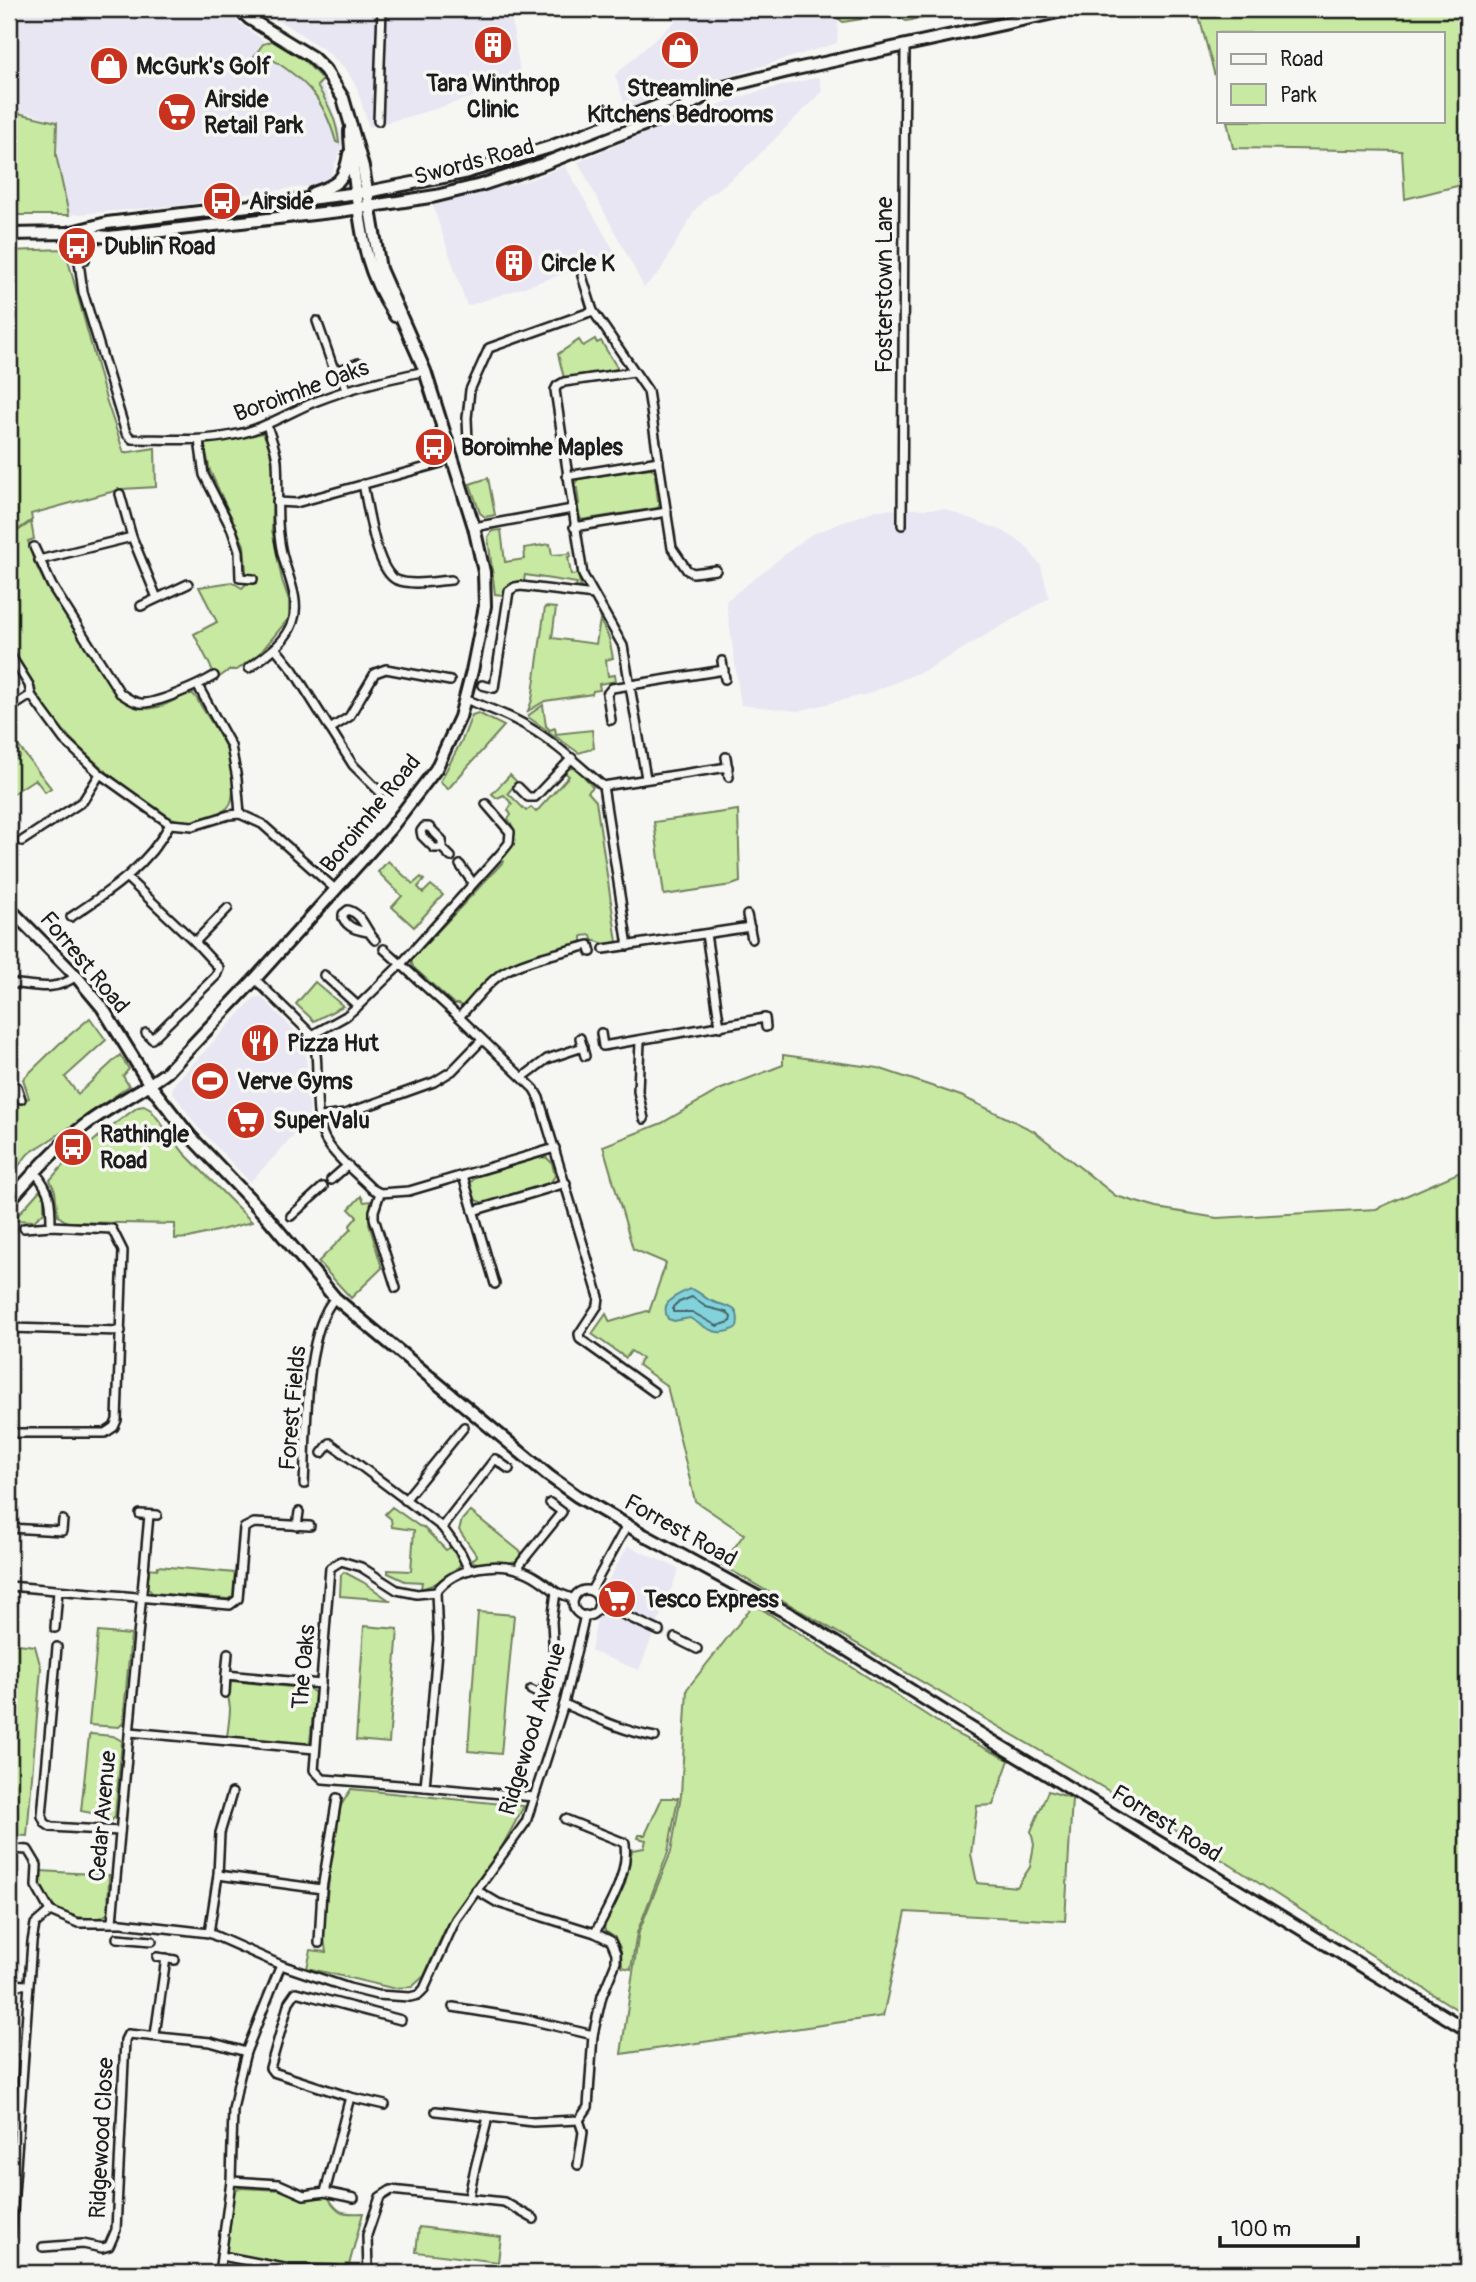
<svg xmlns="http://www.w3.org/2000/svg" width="1476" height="2282" font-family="Pangolin,sans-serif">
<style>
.built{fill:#e7e6f2}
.green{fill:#c7e9a2;stroke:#72825f;stroke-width:2}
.water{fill:#82d2dc;stroke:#59898f;stroke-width:2}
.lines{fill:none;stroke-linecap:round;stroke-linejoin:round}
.shore{stroke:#456569;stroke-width:2}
.street-tunnel{stroke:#d5d5d2;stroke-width:7;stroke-dasharray:7 3.5;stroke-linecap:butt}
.street-casing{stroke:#1c1c1c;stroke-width:12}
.secondary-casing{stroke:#1c1c1c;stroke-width:16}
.street{stroke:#f6f6f2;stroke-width:7}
.secondary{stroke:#f6f6f2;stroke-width:10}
.labels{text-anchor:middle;stroke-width:7;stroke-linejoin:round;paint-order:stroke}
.poi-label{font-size:23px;font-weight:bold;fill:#1c1c1c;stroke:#f6f6f2;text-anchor:start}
.street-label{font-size:23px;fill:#1c1c1c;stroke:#f6f6f2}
</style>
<rect width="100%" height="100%" fill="#f6f6f2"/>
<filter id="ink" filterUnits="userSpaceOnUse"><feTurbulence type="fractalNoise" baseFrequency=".0143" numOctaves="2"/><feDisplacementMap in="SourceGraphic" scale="14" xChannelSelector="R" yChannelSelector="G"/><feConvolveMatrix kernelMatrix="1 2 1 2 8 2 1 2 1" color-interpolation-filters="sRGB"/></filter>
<g filter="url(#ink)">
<g class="built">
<polygon points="9,9 227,9 235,19 251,32 314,74 327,94 341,134 341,148 329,181 319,185 247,194 182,205 68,215 58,162 57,121 30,113 9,111"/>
<polygon points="254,9 510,9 521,79 473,97 418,114 369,127 357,88 346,69 326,51 292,28"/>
<polygon points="689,9 825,9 838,22 837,43 626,108 615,75"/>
<polygon points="819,77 822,91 751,163 716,191 707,196 695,210 659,273 644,287 578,162 684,116 753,93"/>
<polygon points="565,166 617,256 467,306 432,203 495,189 532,179"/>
<polygon points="912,509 944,509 1001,530 1024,544 1041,566 1049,598 930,668 867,694 798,711 741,705 726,601 810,535 876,510"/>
<polygon points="258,997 263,998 303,1040 306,1056 310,1124 306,1123 250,1182 196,1125 172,1091 175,1083 254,998"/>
<polygon points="628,1546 679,1569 639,1670 591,1651 602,1591"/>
</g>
<g class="green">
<polygon points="826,9 868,9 861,19 843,22"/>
<polygon points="887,9 981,9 906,21"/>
<polygon points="1197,9 1467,9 1467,187 1461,185 1405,199 1402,151 1233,148 1227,121 1443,121 1443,33 1219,33 1219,91"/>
<path d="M275 40 301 57 323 80 317 86C329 105 337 121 339 143L336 142C324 99 307 81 270 58L239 77 263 44Z"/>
<polygon points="9,111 57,122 56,155 69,215 9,215"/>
<polygon points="65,249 106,399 124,453 155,448 156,487 122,489 31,514 32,520 9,536 9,251"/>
<polygon points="595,339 597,343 601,341 618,369 564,378 558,354 579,340 583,346"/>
<polygon points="263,433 271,450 273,468 272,530 282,580 289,600 289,618 262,651 237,670 229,670 217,679 194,634 217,622 199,587 232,582 242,588 247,583 244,545 210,471 204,443 236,439"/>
<polygon points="651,468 658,475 655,476 658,501 661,501 658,508 581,520 576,505 579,504 577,488 574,488 574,485 578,479"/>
<polygon points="488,478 495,515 485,517 480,513 470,484"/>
<path d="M31 522 34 539 28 541 33 559 47 588 119 698C149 716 157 709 187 694H193L197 699C207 717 226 741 230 760 232 768 232 778 233 786 233 802 231 809 216 814 204 818 192 824 180 821 150 814 34 717 35 686L9 644V537Z"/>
<path d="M501 530 505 562 525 559 524 548 550 544 552 555 568 554 570 552 571 556 568 557 571 575 578 574 581 587 576 588 577 583 525 575 524 581C513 581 506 585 503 595L495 594 488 537 492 531Z"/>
<polygon points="545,607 556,608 552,638 596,644 600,620 609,638 613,658 606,660 608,676 615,675 616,681 599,684 600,690 593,691 592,694 545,701 528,711 532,700"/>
<polygon points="543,705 546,726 550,730 555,728 556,734 592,730 594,748 579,753 528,717 529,715"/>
<polygon points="478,713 504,726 448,789 440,782 463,738 472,715"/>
<polygon points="13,739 51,788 45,792 35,779 9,796 9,763 20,756 11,741"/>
<path d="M569 768 578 769 593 787 588 792 596 801 617 942 605 944 592 940 591 935 582 936V943L534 956 498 969 464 1004 461 1006 459 1004H454L413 967 411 960 503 862 502 859C513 846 520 834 508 819L511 815 508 810 512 804 504 795 497 798 492 794 510 775 517 782 508 793 526 811 531 807 536 812 569 776 564 772Z"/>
<polygon points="738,810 740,882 732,885 664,895 654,822"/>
<polygon points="388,861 413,884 421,877 424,880 418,887 423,893 431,885 443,895 414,927 392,907 402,896 378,872"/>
<polygon points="315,982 343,1006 314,1021 296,1004"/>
<polygon points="90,1018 106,1040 65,1077 78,1094 120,1055 129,1069 123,1076 129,1086 78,1122 28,1154 9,1178 9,1100 11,1104 29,1098 23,1079 59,1044"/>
<polygon points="783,1055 878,1068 961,1096 1034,1131 1116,1196 1157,1208 1217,1218 1376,1209 1467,1169 1467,2016 1174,1829 722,1565 744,1534 695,1501 667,1386 638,1365 642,1358 631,1351 626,1358 592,1334 606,1314 610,1322 647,1311 649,1312 666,1263 633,1249 603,1146 662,1123 719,1090 783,1065"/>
<polygon points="144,1106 151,1110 184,1153 252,1222 189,1238 175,1239 175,1224 67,1222 58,1216 55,1191 50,1180 64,1164 71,1161 106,1130 138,1107"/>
<polygon points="541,1157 547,1158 552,1163 555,1176 550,1183 484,1203 475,1200 470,1184 475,1177"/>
<polygon points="40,1190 44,1196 44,1212 34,1221 15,1220 15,1233 12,1233 9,1238 9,1225"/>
<polygon points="361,1196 364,1202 372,1201 369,1224 382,1268 351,1298 318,1262 351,1229 350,1225 357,1217 349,1209"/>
<path d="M392 1507 419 1526 423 1527 446 1550 451 1547 461 1563C454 1575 435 1585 421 1589L422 1582 405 1581 388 1573V1570L411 1571 414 1530 392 1527 391 1519 385 1514Z"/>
<path d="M470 1511 522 1553 516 1561C508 1564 477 1565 471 1561L477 1556 459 1530 462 1520Z"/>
<polygon points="158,1566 235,1573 233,1596 228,1599 152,1593 147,1587 149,1568 157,1569"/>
<polygon points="344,1572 363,1582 389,1600 340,1596 341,1575"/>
<polygon points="754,1604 956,1734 1009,1760 993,1805 977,1806 971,1854 977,1883 1017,1887 1030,1867 1034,1845 1031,1831 1048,1791 1072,1798 1065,1921 906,1912 883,2016 621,2054 639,1931 671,1852 681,1795 687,1689"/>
<polygon points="478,1612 514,1615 501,1754 468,1751"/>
<polygon points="364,1626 398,1629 389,1743 356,1740"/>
<polygon points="98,1632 131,1635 123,1723 119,1727 89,1725"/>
<polygon points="9,1643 35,1646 41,1668 27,1836 9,1835"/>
<path d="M232 1681 310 1689 315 1693 310 1742 304 1745 227 1737C228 1728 230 1717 230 1708 229 1699 225 1690 232 1681Z"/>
<polygon points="91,1734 113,1736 122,1741 115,1817 110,1822 102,1822 102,1815 81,1811 89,1736"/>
<polygon points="351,1789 524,1806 498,1854 473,1886 447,1925 424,1976 412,1987 392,1988 307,1968 311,1950 326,1952 323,1931 337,1812"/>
<path d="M662 1798H678L668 1852 637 1933 631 1969 622 1967C622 1950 620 1940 605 1931L604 1925 625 1884 632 1850 644 1848 646 1840 638 1838 639 1835H645Z"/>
<path d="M40 1871 109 1875 108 1913C101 1920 96 1918 87 1918 59 1916 38 1903 40 1871Z"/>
<path d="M239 2188 282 2190 303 2199 328 2197C338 2214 343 2214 363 2213L349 2265 283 2264 230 2255 225 2248 232 2193Z"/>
<polygon points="419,2227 501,2237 498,2262 416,2252"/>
</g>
<path class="water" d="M690 1289C698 1290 702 1296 709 1300 725 1308 742 1303 737 1327 718 1339 706 1328 690 1318L674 1321 668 1319C659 1301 676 1296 690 1289Z"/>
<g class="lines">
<polygon class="shore" points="692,1297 706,1307 726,1312 731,1317 730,1322 717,1326 692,1312 673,1312 673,1307 677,1303"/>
<polyline class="street-tunnel" points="659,1631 675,1638"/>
<g class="street-casing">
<g id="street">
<polyline points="378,121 382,9"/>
<path d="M85 260 79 262 83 292 126 433 132 439C166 439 200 442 233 435 263 430 289 412 317 401 352 387 388 379 425 371"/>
<polyline points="582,276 593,311 648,391 672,548 687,570 693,573 716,570"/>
<polyline points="317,321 333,367 340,370 346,390"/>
<polyline points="340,370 359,363"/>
<polyline points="634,372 564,382 557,386 555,390 583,575 623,646 646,778"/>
<polyline points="199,440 204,475 232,530 239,551 240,578 253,579"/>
<polyline points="468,442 467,418 470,390 489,348 593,311"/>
<polyline points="567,476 659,461"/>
<path d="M363 484C368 506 376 572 397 580 412 586 435 581 451 580"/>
<polyline points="120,494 132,537 157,598"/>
<polyline points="277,502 296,503 441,463"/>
<polyline points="902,525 905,45"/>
<polyline points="474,527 572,509"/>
<polyline points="574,527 667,512"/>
<path d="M34 547 52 586 120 693C126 697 132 702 140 703 155 705 201 684 214 676"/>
<polyline points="39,560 132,537"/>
<polyline points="141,606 188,584"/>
<polyline points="276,649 293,670 353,765 380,792"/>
<polyline points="9,653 29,685 31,695 64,740 100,774 170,824 193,826 229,815 240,814 262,824 335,889"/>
<polyline points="722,661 725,679"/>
<path d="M249 668C266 655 285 644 293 622 301 600 287 575 282 553 275 523 279 492 277 461 276 449 270 436 267 425"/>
<polyline points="482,685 494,688 509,591 515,587 521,586 594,595"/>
<polyline points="198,686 231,746 237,779 240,814"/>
<path d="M465 699C487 708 510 715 530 728 557 744 579 766 603 786L728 767"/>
<polyline points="9,709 31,695"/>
<polyline points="611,720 607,694 612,688 724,670"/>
<polyline points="330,729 349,717 375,673 386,669 450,681"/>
<polyline points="726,757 729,777"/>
<polyline points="603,786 628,946"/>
<polyline points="518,787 528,797 535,797 572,758"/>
<polyline points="22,841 83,801 100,774"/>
<polyline points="442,848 442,840 429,827 424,827 421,831 422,836 434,848 442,848 451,857"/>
<polyline points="460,865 473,883"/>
<polyline points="127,878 195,942 219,968 216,976 152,1039 146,1033"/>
<polyline points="747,915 752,939"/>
<path d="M71 917C110 891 148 866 170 824"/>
<path d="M368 932C357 930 348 928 343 918V914L348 910C363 914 365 930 375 940"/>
<polyline points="706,934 720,1027"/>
<polyline points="195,942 228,908"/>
<polyline points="384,949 459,1017 534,1089 539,1098 599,1297 598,1305 579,1334 580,1339 654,1392"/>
<polyline points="604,949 750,927"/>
<polyline points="324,975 358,1006"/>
<path d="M255 979 312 1035C323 1067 310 1109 325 1139 335 1157 356 1173 371 1188L380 1193"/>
<path d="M9 983C35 985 54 993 76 976"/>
<path d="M459 1017C472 1004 483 988 497 977 516 961 564 952 589 945L591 952"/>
<polyline points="601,1033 603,1046 765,1018 766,1027"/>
<polyline points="312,1035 346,1016 358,1006 401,964 501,853 509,843 510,832 486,804"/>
<polyline points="580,1038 585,1056"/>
<polyline points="640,1041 638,1091 644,1119"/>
<polyline points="523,1077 547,1059 583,1047"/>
<polyline points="9,1089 17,1087 21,1099"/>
<polyline points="320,1117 345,1114 434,1082 452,1071 482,1040"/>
<path d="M35 1172C51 1192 51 1201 51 1226"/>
<polyline points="463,1176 495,1284"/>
<polyline points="331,1180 348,1165"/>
<polyline points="380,1193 409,1191 555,1148"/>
<polyline points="380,1193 374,1211 374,1218 396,1288"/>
<polyline points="473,1211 566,1183"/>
<polyline points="291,1216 323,1187"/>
<polyline points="9,1328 121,1331"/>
<polyline points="9,1433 105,1433 114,1427 117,1420 123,1251 112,1229 51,1226 24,1228"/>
<polyline points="322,1453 330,1443 442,1527 461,1553 469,1570"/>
<path d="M304 1484C307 1437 303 1333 335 1298"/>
<polyline points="12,1494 9,1528 62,1531 63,1520"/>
<polyline points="405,1500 464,1427"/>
<polyline points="140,1514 157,1515"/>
<polyline points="297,1526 299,1512"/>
<polyline points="442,1527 495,1459 509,1469"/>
<polyline points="519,1570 520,1564 562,1512 550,1503"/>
<polyline points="9,1586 230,1605 238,1599 244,1528 254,1523 310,1526"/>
<circle cx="586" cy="1603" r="13"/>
<polyline points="591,1591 627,1525"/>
<polyline points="556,1592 574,1599"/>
<polyline points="598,1607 609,1608 659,1631"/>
<polyline points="55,1628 58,1591"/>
<polyline points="675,1638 697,1649"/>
<polyline points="57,1647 42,1816 45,1823 51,1827 120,1831"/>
<polyline points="226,1675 228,1653"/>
<path d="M531 1690 541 1695 554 1659 552 1621 556 1592C547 1585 539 1578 528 1573 499 1560 455 1566 436 1592L438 1639 425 1787 534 1797"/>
<polyline points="225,1693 226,1675 321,1684"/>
<path d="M564 1704C594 1717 622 1731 655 1737"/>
<polyline points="130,1732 315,1749"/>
<polyline points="425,1787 323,1779 314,1770 330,1568 341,1561 361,1567 397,1590 417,1594 436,1592"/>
<path d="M565 1819 625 1843C629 1874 609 1906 595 1933"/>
<polyline points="9,1849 28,1850 37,1865 36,1886 50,1911"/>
<polyline points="218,1875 322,1889 319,1943"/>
<polyline points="322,1889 337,1798"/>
<polyline points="50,1911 78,1923 122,1923 209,1933 281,1965 349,1988 377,1995 410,1997 418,1995 424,1989 456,1919 526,1822 564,1704 585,1615"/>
<polyline points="112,1922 149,1515"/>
<polyline points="209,1933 218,1875 220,1833 232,1793"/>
<polyline points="117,1938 152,1941"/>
<polyline points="157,1957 175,1960"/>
<polyline points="9,1984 27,1985"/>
<polyline points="453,2007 526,2019 593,2035"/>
<polyline points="155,2035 166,1958"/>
<polyline points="350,2097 385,2105"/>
<polyline points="436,2111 533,2122 579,2120 588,2107 593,2035 602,1996 616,1962 616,1953 611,1941 595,1933 498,1903 476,1890"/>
<polyline points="578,2165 583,2132 579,2120"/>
<polyline points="231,2181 279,2184 304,2195 325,2192 350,2097 273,2072 270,2068 289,2002 296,1992 401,2020"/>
<polyline points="325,2192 354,2198"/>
<path d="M469 2198C473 2170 482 2144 488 2117"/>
<polyline points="9,2239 11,2236 32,1942 35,1924 50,1911"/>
<polyline points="9,2243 11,2251 10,2273"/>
<polyline points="43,2247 83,2244 102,2248 109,2246 116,2230 125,2040 128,2034 210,2042 246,2052"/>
<polyline points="222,2256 289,2269 335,2270"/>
<polyline points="116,2273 116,2272"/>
<polyline points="219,2273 231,2181 233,2110 238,2084 246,2052 281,1965"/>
<polyline points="368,2273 367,2235 380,2197 391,2190 504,2202 534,2219"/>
</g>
</g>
<g class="secondary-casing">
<g id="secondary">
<path d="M350 131C350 151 354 171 356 191 363 243 366 271 395 316"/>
<path d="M313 193C337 185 345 181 349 154"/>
<polyline points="68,233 107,223 367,192 464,173 550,147 676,99 796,69 1072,9"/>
<polyline points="9,234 68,233 109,237 340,211 436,196 481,185 538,166 679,111 705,96"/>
<polyline points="9,908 76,976 102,1007 150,1085 190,1136 268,1218 335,1298 549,1476 577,1496 644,1535 793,1616 961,1722 1467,2030"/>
<path d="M9 1201C33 1174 56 1147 85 1125 111 1105 141 1092 167 1072L255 979 390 829 436 769 460 717 472 671 485 606 484 572 474 527 425 371 380 269 363 167 343 98 325 70 312 57 250 19 239 9"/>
</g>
</g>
<use href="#street" class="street"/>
<use href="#secondary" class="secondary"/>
</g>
</g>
<defs>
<g id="building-disc" transform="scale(2.0125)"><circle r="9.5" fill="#c8321e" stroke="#f6f6f2"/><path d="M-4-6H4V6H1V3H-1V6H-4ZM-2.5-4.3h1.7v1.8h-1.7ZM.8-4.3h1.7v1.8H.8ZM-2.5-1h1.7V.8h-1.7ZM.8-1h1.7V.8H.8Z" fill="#fff"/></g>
<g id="shop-disc" transform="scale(2.0125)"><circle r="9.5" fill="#c8321e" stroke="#f6f6f2"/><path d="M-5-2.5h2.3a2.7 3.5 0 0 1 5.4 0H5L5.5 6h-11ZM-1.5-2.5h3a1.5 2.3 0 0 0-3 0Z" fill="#fff"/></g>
<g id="supermarket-disc" transform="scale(2.0125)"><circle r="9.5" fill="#c8321e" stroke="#f6f6f2"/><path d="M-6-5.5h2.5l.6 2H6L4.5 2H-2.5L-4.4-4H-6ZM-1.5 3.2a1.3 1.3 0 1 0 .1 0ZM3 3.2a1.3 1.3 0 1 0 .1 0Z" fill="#fff"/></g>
<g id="bus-disc" transform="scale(2.0125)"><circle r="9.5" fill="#c8321e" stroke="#f6f6f2"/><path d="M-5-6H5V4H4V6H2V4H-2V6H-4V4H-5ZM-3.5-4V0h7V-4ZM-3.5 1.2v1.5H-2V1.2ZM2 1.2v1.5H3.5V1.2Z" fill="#fff"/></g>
<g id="restaurant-disc" transform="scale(2.0125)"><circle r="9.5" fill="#c8321e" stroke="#f6f6f2"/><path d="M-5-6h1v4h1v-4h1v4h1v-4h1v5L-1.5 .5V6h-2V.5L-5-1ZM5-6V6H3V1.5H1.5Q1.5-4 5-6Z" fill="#fff"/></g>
<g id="stadium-disc" transform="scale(2.0125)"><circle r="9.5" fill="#c8321e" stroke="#f6f6f2"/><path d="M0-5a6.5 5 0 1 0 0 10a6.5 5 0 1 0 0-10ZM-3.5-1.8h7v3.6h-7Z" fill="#fff"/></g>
</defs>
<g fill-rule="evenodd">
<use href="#building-disc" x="493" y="45"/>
<use href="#shop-disc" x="680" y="50"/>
<use href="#shop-disc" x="109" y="66"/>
<use href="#supermarket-disc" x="177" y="112"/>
<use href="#bus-disc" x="222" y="201"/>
<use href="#bus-disc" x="77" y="246"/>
<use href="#building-disc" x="514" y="263"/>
<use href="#bus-disc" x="434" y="447"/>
<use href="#restaurant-disc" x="260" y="1043"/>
<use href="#stadium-disc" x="210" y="1081"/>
<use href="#supermarket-disc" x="246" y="1120"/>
<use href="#bus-disc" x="73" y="1147"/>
<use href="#supermarket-disc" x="617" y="1599"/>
</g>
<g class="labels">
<g class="poi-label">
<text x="136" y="74">McGurk's Golf</text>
<text x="493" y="91" text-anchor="middle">Tara Winthrop<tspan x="493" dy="26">Clinic</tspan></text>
<text x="680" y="96" text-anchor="middle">Streamline<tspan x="680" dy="26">Kitchens Bedrooms</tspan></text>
<text x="204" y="107">Airside<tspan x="204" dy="26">Retail Park</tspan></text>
<text x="249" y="209">Airside</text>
<text x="104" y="254">Dublin Road</text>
<text x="541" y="271">Circle K</text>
<text x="461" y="455">Boroimhe Maples</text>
<text x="287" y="1051">Pizza Hut</text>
<text x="237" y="1089">Verve Gyms</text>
<text x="273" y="1128">SuperValu</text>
<text x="100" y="1142">Rathingle<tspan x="100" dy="26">Road</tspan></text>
<text x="644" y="1607">Tesco Express</text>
</g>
<g class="street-label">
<text transform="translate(474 161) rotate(-15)" y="8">Swords Road</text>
<text transform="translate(884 285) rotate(-90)" y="8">Fosterstown Lane</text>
<text transform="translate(301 390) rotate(-20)" y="8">Boroimhe Oaks</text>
<text transform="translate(370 813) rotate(-51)" y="8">Boroimhe Road</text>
<text transform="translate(85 962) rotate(50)" y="8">Forrest Road</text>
<text transform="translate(292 1408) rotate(-85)" y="8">Forest Fields</text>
<text transform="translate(681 1530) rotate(29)" y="8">Forrest Road</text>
<text transform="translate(303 1667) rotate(-85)" y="8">The Oaks</text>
<text transform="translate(532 1729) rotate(-73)" y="8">Ridgewood Avenue</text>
<text transform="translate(102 1816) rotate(-85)" y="8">Cedar Avenue</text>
<text transform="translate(1167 1823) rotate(32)" y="8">Forrest Road</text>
<text transform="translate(101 2138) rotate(-87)" y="8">Ridgewood Close</text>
</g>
</g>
<rect width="1476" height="2282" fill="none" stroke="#f6f6f2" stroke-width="35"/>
<rect x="18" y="18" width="1441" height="2247" fill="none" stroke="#1c1c1c" stroke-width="2.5" filter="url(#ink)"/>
<rect x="1217" y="32" width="228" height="91" fill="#f6f6f2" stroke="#9f9f9c" stroke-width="2"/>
<rect x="1231" y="54" width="35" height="10" fill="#f6f6f2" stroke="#9f9f9c" stroke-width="2"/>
<text x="1280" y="66" font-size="21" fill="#1c1c1c">Road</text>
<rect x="1231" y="84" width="35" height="21" fill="#c7e9a2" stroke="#9f9f9c" stroke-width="2"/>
<text x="1280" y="102" font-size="21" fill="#1c1c1c">Park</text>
<path d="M1220 2236v10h138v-10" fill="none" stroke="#1c1c1c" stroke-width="3.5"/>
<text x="1231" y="2236" font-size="21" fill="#1c1c1c" stroke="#f6f6f2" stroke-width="5" paint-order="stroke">100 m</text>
</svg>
